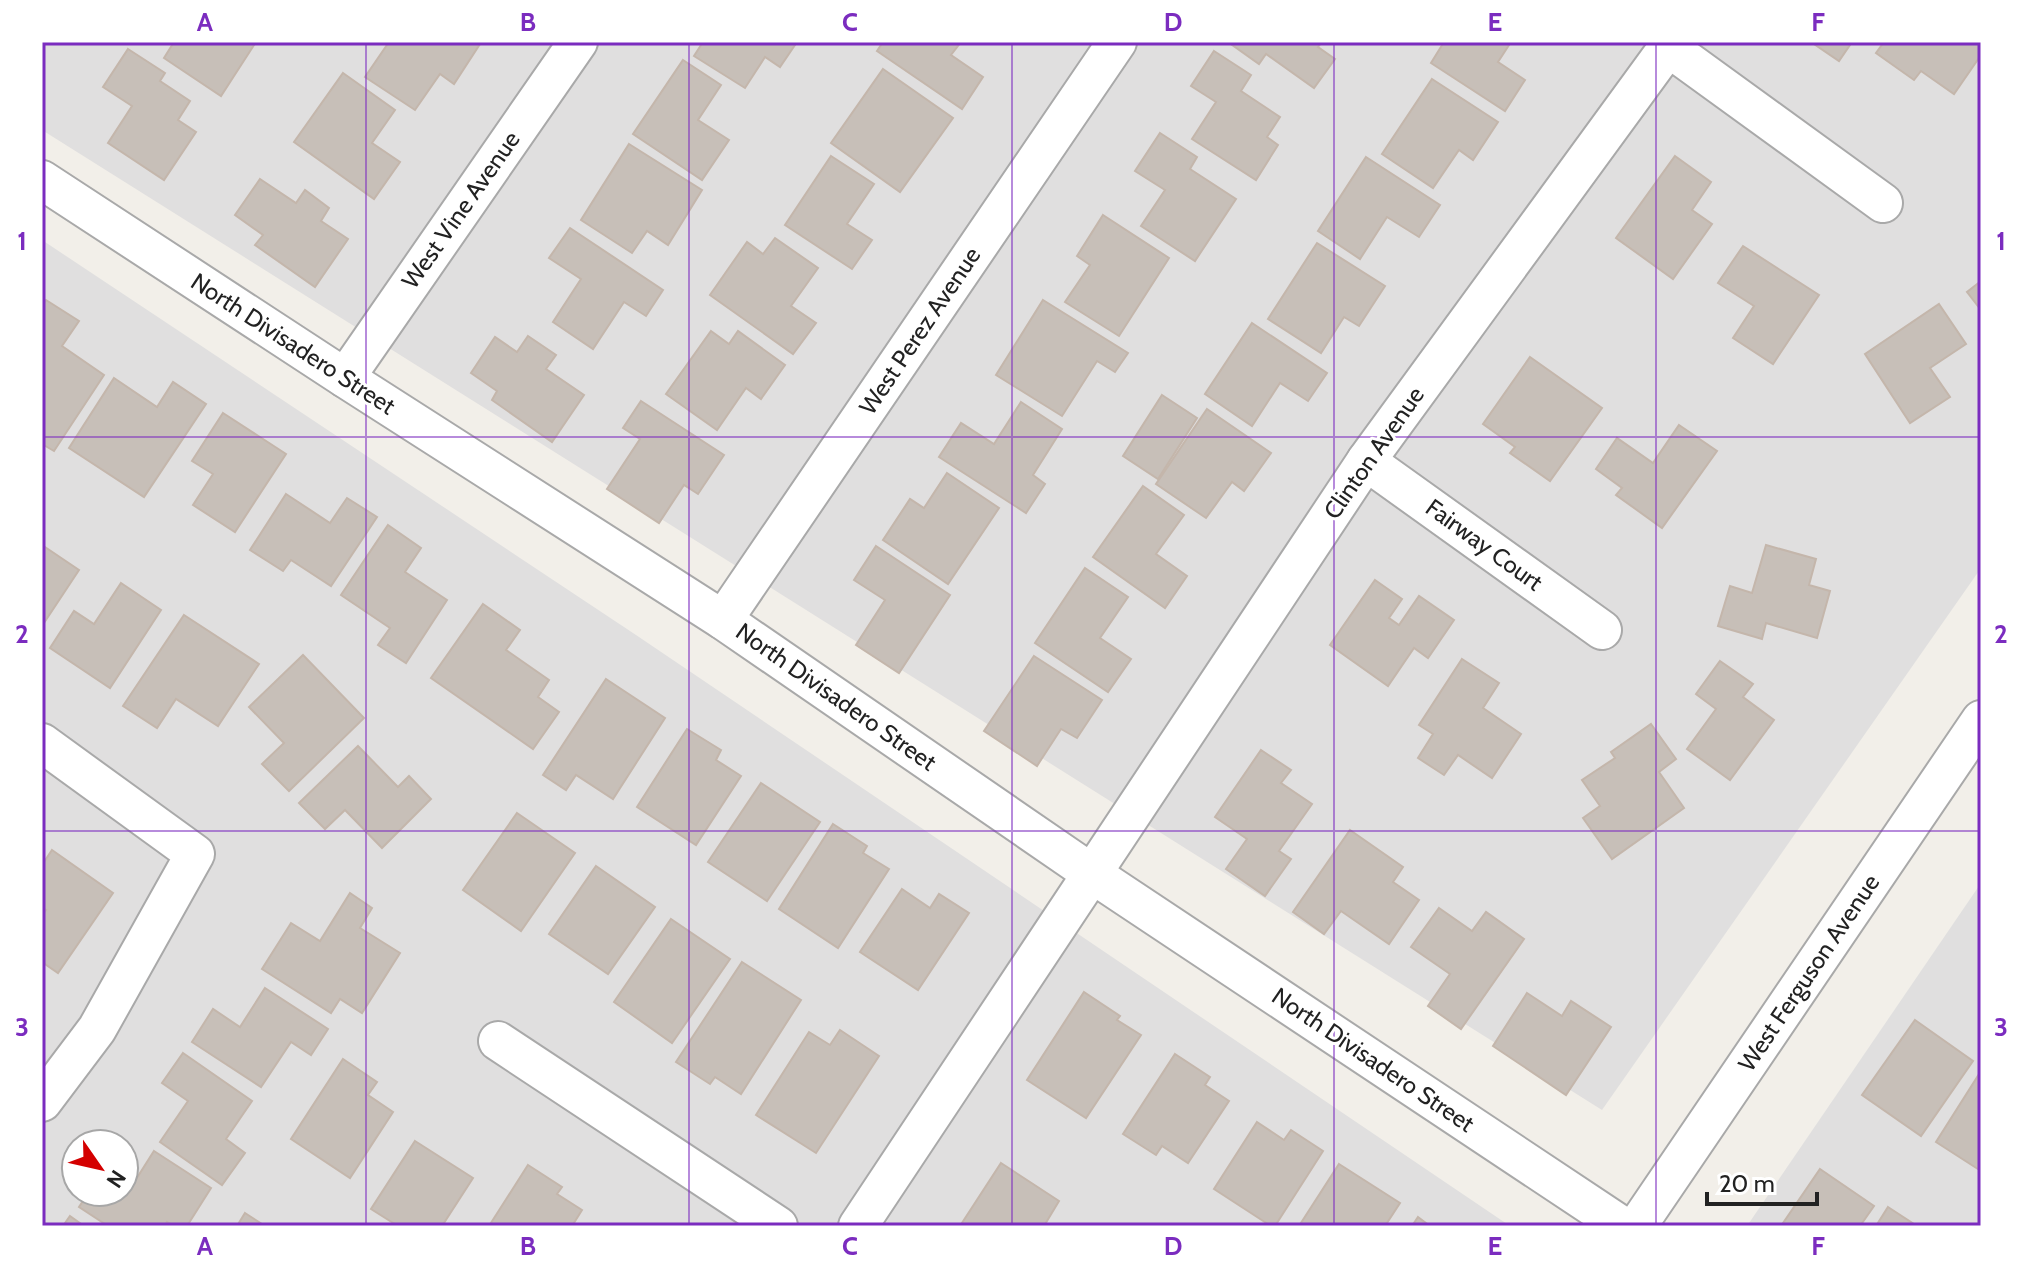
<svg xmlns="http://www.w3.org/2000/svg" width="2023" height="1268" font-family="Cabin,sans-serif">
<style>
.residential{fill:#e0dfdf;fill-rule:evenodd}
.building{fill:#c7bfb8;stroke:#c4b6ab;stroke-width:2}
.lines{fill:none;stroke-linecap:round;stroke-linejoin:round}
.minor-casing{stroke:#a9a9a9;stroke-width:42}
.minor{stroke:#fff;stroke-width:38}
.grid{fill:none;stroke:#7b2cbf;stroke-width:2;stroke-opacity:0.55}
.labels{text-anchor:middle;stroke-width:6;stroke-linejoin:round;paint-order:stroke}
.street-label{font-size:24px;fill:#222;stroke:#fff}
.neatline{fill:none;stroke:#7b2cbf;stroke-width:3}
.grid-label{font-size:26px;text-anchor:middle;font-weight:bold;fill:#7b2cbf}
</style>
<rect width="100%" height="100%" fill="#f2efe9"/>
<g class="residential">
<polygon points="42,42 1981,42 1981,568 1602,1110 42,130"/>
<path d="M42 240 636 635 1510 1226H42ZM76 1144H124V1192H76Z"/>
<polygon points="1981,883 1981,1226 1747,1226"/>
</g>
<g class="building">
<polygon points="174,42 256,42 221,96 164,58"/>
<polygon points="389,42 477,42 480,44 454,84 440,74 415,110 365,77"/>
<polygon points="703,42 797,42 780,67 765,57 745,88 694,56"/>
<polygon points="883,42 961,42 951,55 983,77 962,109 877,51"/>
<polygon points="1228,42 1322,42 1318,47 1335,59 1314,88 1266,54 1259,64"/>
<polygon points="1444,42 1511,42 1498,62 1525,80 1505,111 1431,63"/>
<polygon points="1811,42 1852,42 1839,61"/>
<polygon points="1884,42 1981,42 1981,55 1954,94 1921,71 1914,80 1876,53"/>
<polygon points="128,49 165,73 160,81 190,101 178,120 196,132 164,180 108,143 132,106 103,87"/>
<polygon points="1214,51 1251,75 1241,91 1280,117 1267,137 1278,145 1256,180 1192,139 1216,102 1191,86"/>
<polygon points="683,60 721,85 698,120 729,140 702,180 633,134"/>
<polygon points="883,69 953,118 900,192 831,143"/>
<polygon points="343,73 395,110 372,143 400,162 374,199 294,142"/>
<polygon points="1432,79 1498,122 1473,160 1459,150 1433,188 1382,154"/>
<polygon points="1160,133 1197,157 1190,169 1236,199 1195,261 1141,226 1165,190 1135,171"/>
<polygon points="629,144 702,190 668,245 647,231 632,253 581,220"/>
<polygon points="831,156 874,184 847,224 872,240 852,269 785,225"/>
<polygon points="1675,156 1711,182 1692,210 1712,224 1673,279 1616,238"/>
<polygon points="1366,157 1440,205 1419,237 1387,217 1360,259 1318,231"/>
<polygon points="260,179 296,203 305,190 329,208 321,221 348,239 315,287 255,245 263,235 235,215"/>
<polygon points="1103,215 1169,258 1119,336 1065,302 1090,265 1077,256"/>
<polygon points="570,228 663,290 646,316 624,302 593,349 553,322 581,279 549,258"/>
<polygon points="775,238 818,268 791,306 816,323 793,354 710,295 747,242 763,254"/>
<polygon points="1317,243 1385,286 1359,326 1344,317 1321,353 1268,319"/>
<polygon points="1743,246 1819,295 1773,364 1733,338 1754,306 1718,283"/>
<polygon points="1981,281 1981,310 1967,292"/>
<polygon points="46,300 79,321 62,346 104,375 54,451 42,444 42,306"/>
<polygon points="1043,300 1128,353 1115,372 1097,361 1062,416 996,375"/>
<polygon points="1939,304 1966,344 1930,368 1950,397 1910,423 1865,354"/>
<polygon points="1252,323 1327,373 1308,401 1280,383 1252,426 1205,394"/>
<polygon points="711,331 729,344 738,331 785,365 761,399 746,388 717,430 666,394"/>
<polygon points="528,336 556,355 546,369 584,395 552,442 492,400 497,391 471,373 495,337 517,352"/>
<polygon points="1530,357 1602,408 1550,481 1510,453 1515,447 1483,424"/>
<polygon points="114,378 157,407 173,382 206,404 144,497 69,448"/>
<polygon points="1162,395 1197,418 1158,479 1123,456"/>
<polygon points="641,401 724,455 698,494 684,485 659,523 607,489 640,439 623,428"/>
<polygon points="1021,402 1062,429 1033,475 1045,484 1026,513 939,457 961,423 994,444"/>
<polygon points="1207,409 1271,453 1244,491 1232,482 1206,518 1156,484"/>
<polygon points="223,413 286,454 235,532 193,505 213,474 192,461"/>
<polygon points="1679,425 1717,451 1662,528 1616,495 1622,488 1596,469 1617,438 1653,463"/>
<polygon points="947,473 999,508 948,584 883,540 910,499 924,508"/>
<polygon points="1143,486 1184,515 1156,554 1187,576 1165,608 1093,557"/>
<polygon points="286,494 330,523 347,498 377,517 331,586 291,560 283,571 250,550"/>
<polygon points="388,525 421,548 405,572 447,600 406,663 378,645 390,628 341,595"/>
<polygon points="42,545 79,570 42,626"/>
<polygon points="1766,545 1816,559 1809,585 1830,591 1817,638 1766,623 1762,639 1718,626 1730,586 1752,593"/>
<polygon points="876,546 950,595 899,673 856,645 885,600 854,580"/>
<polygon points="1085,568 1128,597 1100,638 1131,659 1108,692 1035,643"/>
<polygon points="1375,580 1402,599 1389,618 1399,625 1419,596 1454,620 1428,658 1414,648 1388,686 1330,645"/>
<polygon points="121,583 161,610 110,688 50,648 74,611 94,624"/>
<polygon points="483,604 520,630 506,650 549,680 538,697 559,712 533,749 431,678"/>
<polygon points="184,615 259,664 218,726 176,699 157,728 123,706"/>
<polygon points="303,655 364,718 289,791 262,764 284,743 249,707"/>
<polygon points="1034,656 1102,700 1077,738 1061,729 1037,766 984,731"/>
<polygon points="1462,659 1499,683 1483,708 1521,734 1492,778 1458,755 1444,775 1418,758 1433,734 1419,725"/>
<polygon points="1720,661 1753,684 1743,697 1774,720 1730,780 1687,749 1716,709 1696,694"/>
<polygon points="606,679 665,718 613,799 576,775 566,790 543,775"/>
<polygon points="1651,724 1676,759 1659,772 1684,808 1612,859 1583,818 1600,806 1582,780 1615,758 1611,752"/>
<polygon points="687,729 721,750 716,760 741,776 696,845 637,807"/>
<polygon points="358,746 398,787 409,776 431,799 382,848 345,810 325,829 299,803"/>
<polygon points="1261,750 1291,770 1281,783 1312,804 1279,851 1291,859 1265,896 1226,869 1247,839 1215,817"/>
<polygon points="761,783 820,822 767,901 708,862"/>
<polygon points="517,813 575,853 521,931 463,890"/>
<polygon points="833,824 867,846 863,853 889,869 838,948 779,909"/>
<polygon points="1350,830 1403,867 1393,882 1419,900 1389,944 1341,911 1324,934 1293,912"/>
<polygon points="52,850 113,893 58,973 42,962 42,916 46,910 42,908 42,865"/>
<polygon points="596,866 655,907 608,974 549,934"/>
<polygon points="902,889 930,908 939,894 969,913 918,990 860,952"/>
<polygon points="350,893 372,908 360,928 400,953 362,1013 340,999 331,1013 262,969 291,923 320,941"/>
<polygon points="1439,908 1472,931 1486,912 1524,939 1461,1029 1428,1006 1450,974 1411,947"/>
<polygon points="671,919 730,959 672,1043 614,1002"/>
<polygon points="742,962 801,1000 741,1094 715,1077 710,1084 676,1062"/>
<polygon points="265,988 328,1029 311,1055 291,1042 261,1087 192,1042 213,1009 240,1027"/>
<polygon points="1084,992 1120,1016 1117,1020 1141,1035 1086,1118 1027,1080"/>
<polygon points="1527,993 1562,1016 1571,1001 1611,1027 1566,1095 1493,1046"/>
<polygon points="1915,1020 1973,1061 1921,1136 1862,1095"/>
<polygon points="840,1030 879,1056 816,1153 756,1115 809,1032 830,1045"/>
<polygon points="183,1053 252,1101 226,1139 245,1153 222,1185 160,1142 188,1101 162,1083"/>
<polygon points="1175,1054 1210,1077 1205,1085 1229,1101 1188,1163 1162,1146 1156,1155 1123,1134"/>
<polygon points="343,1059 377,1082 368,1095 393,1112 350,1178 291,1139"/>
<polygon points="1981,1071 1981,1171 1936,1142"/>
<polygon points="1257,1122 1284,1140 1291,1130 1323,1151 1275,1226 1271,1226 1214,1189"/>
<polygon points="415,1141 473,1178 442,1226 398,1226 371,1209"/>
<polygon points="154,1151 211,1188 187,1226 174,1226 167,1222 165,1226 108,1226 79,1207 89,1192 124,1192 124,1189 128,1192"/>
<polygon points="1001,1163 1059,1201 1044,1226 960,1226"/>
<polygon points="1339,1164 1400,1203 1385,1226 1299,1226"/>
<polygon points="528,1165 562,1187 557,1194 582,1210 572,1226 489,1226"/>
<polygon points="1820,1169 1874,1206 1860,1226 1781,1226"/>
<polygon points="1888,1207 1917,1226 1876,1226"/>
<polygon points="245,1213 265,1226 237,1226"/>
<polygon points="70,1216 84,1226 63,1226"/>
<polygon points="1418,1217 1430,1226 1412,1226"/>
</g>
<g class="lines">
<g class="minor-casing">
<g id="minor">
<polyline points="1668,47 1883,203"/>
<polyline points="42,180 345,378 723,620 1091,873 1622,1226"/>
<polyline points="345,378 578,42"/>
<polyline points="1366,461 1602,630"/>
<polyline points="723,620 1117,42"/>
<polyline points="42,743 195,854 97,1029 42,1102"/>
<polyline points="498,1041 778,1226"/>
<polyline points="858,1226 1366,461 1672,42"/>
<polyline points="1637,1226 1981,720"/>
</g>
</g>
<use href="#minor" class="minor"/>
</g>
<path class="grid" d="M366 42V1226M689 42V1226M1012 42V1226M1334 42V1226M1656 42V1226M42 437H1981M42 831H1981"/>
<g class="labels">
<g class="street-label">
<text transform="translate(461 210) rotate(-55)" y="8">West Vine Avenue</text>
<text transform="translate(920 331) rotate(-56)" y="8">West Perez Avenue</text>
<text transform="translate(293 344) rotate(33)" y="8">North Divisadero Street</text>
<text transform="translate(1374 453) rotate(-55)" y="8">Clinton Avenue</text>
<text transform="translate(1484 545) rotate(36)" y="8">Fairway Court</text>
<text transform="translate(836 697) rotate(35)" y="8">North Divisadero Street</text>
<text transform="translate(1809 973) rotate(-56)" y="8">West Ferguson Avenue</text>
<text transform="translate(1373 1060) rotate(34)" y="8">North Divisadero Street</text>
</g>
</g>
<rect width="2023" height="1268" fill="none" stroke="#ffffff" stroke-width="88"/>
<g transform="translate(100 1168) rotate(124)"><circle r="38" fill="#ffffff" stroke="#a7a7a7" stroke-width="2"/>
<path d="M0-6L14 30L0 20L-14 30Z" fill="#d40000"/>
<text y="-12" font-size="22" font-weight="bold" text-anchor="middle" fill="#222222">N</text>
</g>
<path d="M1707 1192v12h110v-12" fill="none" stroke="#222222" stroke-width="4"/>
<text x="1719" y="1192" font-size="24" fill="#222222" stroke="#ffffff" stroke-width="6" paint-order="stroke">20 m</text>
<rect x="44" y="44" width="1935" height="1180" class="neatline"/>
<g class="grid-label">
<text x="205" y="31">A</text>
<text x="528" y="31">B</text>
<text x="850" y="31">C</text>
<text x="1173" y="31">D</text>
<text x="1495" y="31">E</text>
<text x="1818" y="31">F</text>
<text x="22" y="250">1</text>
<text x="2001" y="250">1</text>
<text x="22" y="643">2</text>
<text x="2001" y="643">2</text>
<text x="22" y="1036">3</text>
<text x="2001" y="1036">3</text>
<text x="205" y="1255">A</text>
<text x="528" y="1255">B</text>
<text x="850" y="1255">C</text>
<text x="1173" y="1255">D</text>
<text x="1495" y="1255">E</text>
<text x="1818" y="1255">F</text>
</g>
</svg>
